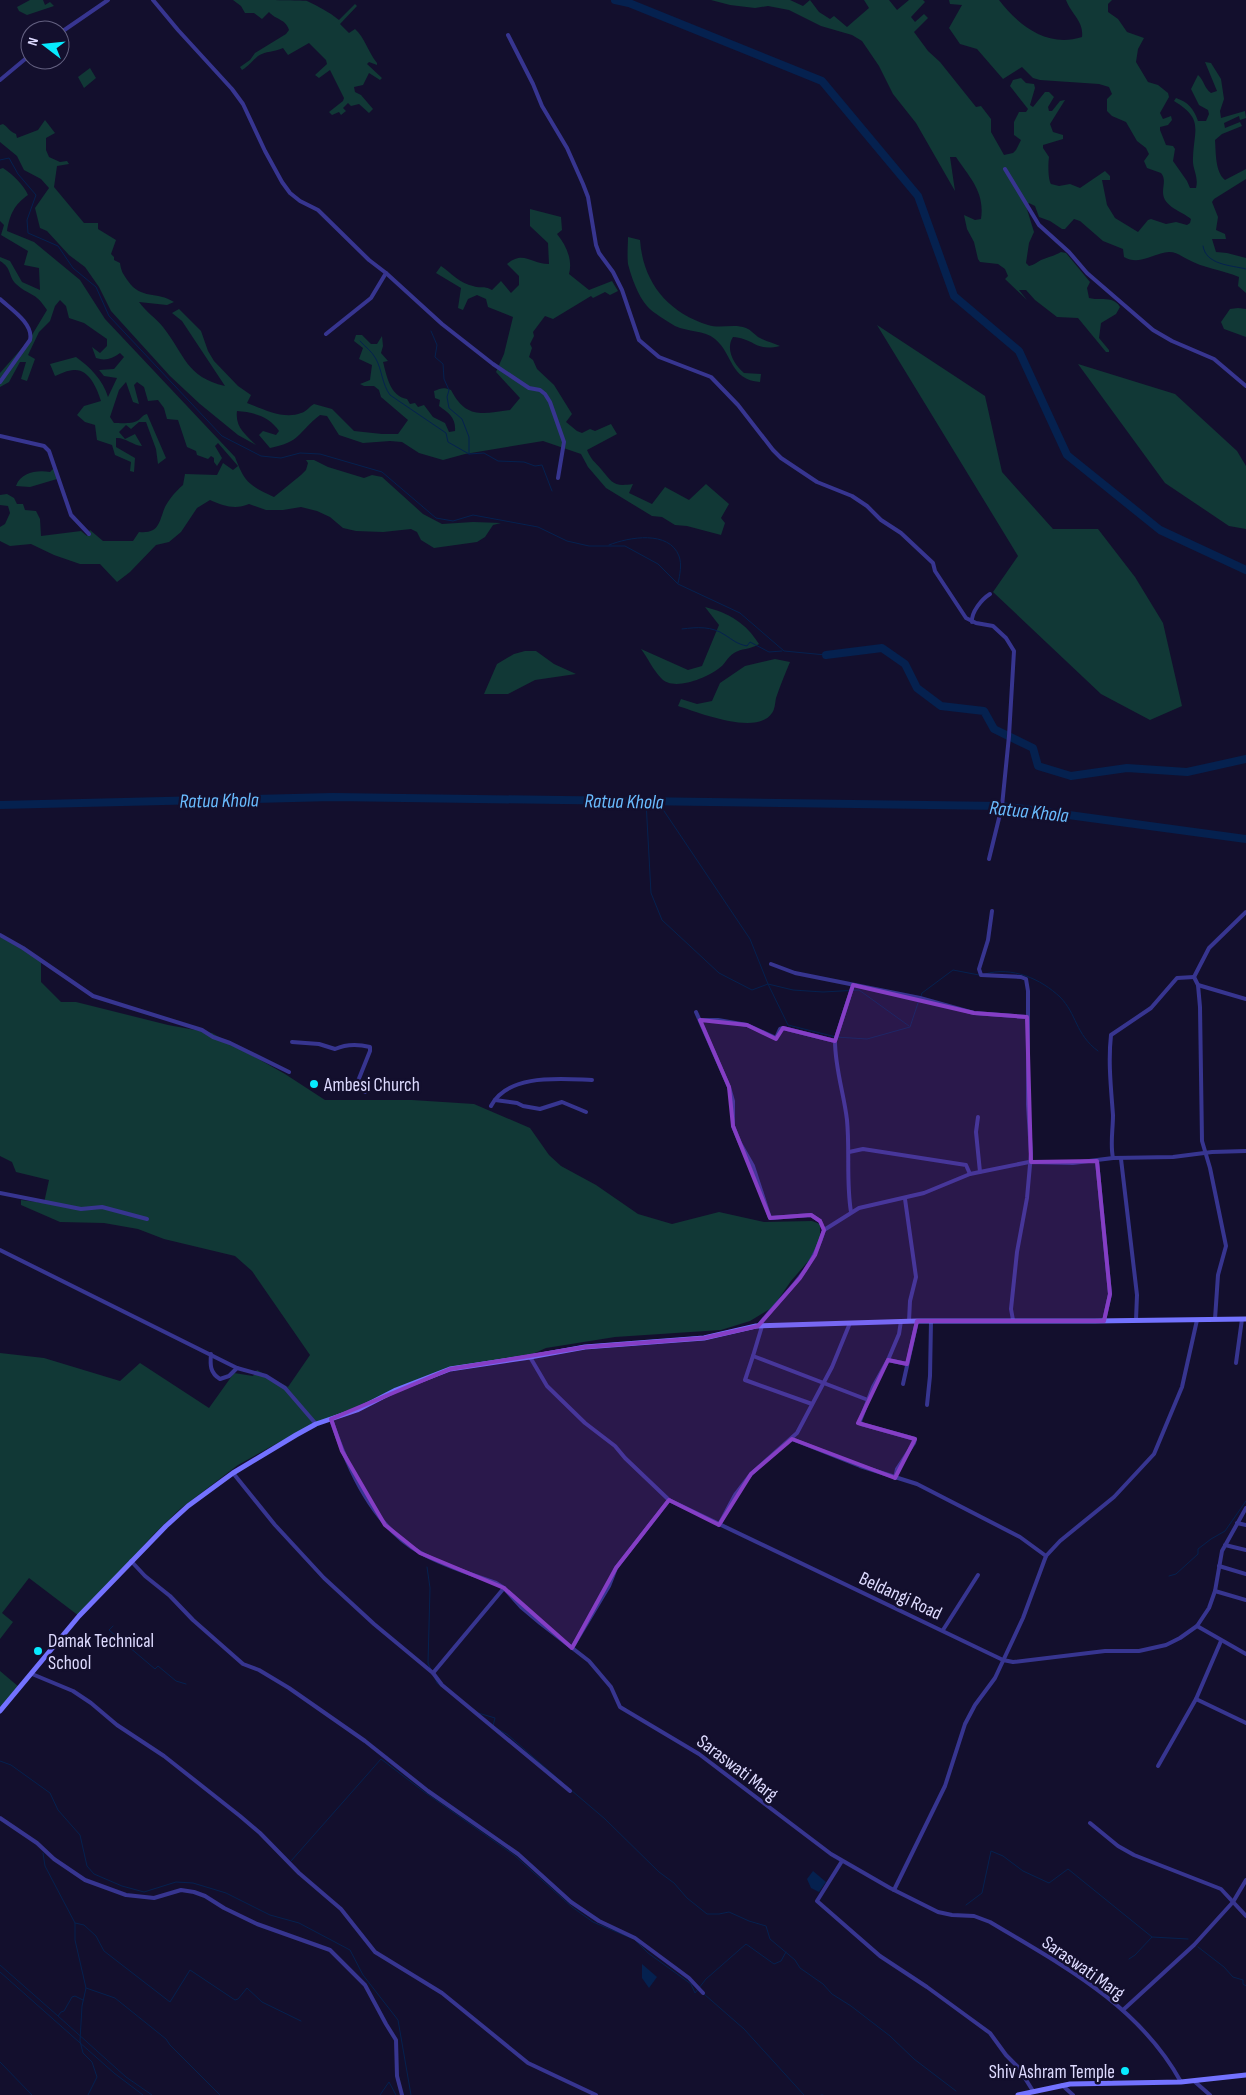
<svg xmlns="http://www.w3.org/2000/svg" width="1246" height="2095" font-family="'Sofia Sans Condensed',sans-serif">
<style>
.green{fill:#113836}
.water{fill:#05214f}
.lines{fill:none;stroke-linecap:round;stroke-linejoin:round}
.stream{stroke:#05214f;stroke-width:1}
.river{stroke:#05214f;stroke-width:8}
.street{stroke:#373590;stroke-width:4}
.secondary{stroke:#7372ff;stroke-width:5}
.marked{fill:#853ec5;fill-opacity:0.2;stroke:#853ec5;stroke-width:4;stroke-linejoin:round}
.poi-dot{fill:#07eaff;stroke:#130f2d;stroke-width:2}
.labels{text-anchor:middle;stroke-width:5;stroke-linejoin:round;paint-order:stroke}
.poi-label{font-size:19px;fill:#dedbff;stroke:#130f2d;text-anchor:start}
.street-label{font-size:19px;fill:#dedbff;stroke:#130f2d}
.water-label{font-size:20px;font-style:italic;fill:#69bcff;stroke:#130f2d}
</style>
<rect width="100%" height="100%" fill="#130f2d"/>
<g class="green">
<polygon points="30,0 43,0 45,5 50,2 54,6 27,15 19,11 17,7"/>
<path d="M233 0C244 0 302 0 307 1 318 6 329 12 339 20L355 4 357 6 340 24 349 33 355 29C365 38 368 52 377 63V65L369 62 367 64 382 78 380 80 369 73 363 85 354 87 355 92 361 95 373 109 369 113 359 104 351 106 348 103 343 108 346 111 341 115 339 112 332 115 329 112 343 101 344 98 330 70 319 78 315 75 327 64 326 60 309 43 288 55 283 48C275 52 265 51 258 56 252 61 250 65 242 70L240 67 250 60 255 53 286 34 289 30C286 19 276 20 269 12L262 19 254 13H245L241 6Z"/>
<path d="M711 0H790L803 6 810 0 819 12 830 19 834 16 847 27 869 8 864 0H889L897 10 909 0H923L925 2 911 17 915 22 924 14 928 18 914 32 928 51 940 62 976 107 981 106 991 119V132L1004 155 1013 153 1016 150 1021 140 1014 135V122L1019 112H1026L1028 109 1010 86 1013 80 1021 78 1026 83 1034 84 1035 88 1030 105 1033 107 1045 92H1049L1054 97 1048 107 1049 111H1052L1060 101 1065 100 1050 124 1053 132 1063 135V139L1043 145V148L1049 157C1048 164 1048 180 1051 184L1059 186 1070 184 1080 188 1105 171 1110 176V180H1102L1107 205 1115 218 1138 232 1148 220 1151 219 1166 224 1176 222 1187 225 1190 223 1191 219C1182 211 1163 207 1163 192 1163 185 1166 179 1161 173L1147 168 1144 161 1149 154 1146 148 1137 141 1126 122 1112 116 1107 111V99L1112 94 1109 87 1099 84 1040 80 1033 78 1022 67 1003 79 977 49 960 44 949 28 962 5 950 4 949 0H999C1019 26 1047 48 1082 37 1084 21 1071 14 1066 0H1112L1108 4V12L1118 19 1127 32 1144 38 1138 49 1136 62 1148 82 1158 85 1168 93 1169 97 1160 113 1163 119 1171 116 1172 120 1168 125 1160 127V130L1166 145 1173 146 1175 149 1173 161 1187 181 1190 188H1196C1199 176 1192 169 1193 158 1194 129 1204 119 1174 101L1176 98C1188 102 1194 109 1198 121H1206L1209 114 1208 110 1199 105 1191 89 1198 75C1204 80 1204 88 1211 93L1217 91 1205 62 1211 63 1221 79 1224 99 1220 111 1221 118 1245 111 1246 118 1240 120 1239 116 1224 123 1225 128 1240 122 1242 126 1222 134 1215 140C1216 152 1215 172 1225 180L1246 169V179L1214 199 1212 202 1218 217 1216 230 1225 234 1226 239H1212L1216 252 1227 253 1246 258V293L1238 286 1239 277C1222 270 1203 268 1187 259 1181 256 1177 252 1169 252 1153 253 1140 266 1124 257L1123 249 1103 241 1080 221 1074 219 1065 229H1062L1050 221 1039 217 1035 206 1029 203 1026 206 1034 232 1029 243 1026 263 1029 266C1034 265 1037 262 1041 260 1048 257 1054 256 1061 252L1066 253 1090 282 1087 288 1089 298C1100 301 1113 295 1120 307L1116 314 1101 323 1099 338 1109 350V352H1106L1078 318 1057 317 1035 300 1026 290H1019L1027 300 1005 279 1008 276 1005 269 998 264 980 262 978 259 974 242 967 229 964 215 975 220 981 219C985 192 970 178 956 157H950L955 191 916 123 893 94 879 66 862 41 852 35 821 26 789 10 768 6 755 8 730 5Z"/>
<polygon points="90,68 96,78 84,88 78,77"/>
<path d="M45 120 55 133 46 138V150L49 157 60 162 67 161 69 164 57 166 54 187 84 223H98V229L116 240 111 254 114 257V260L120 263C121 271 123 274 128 281 141 300 157 291 174 302L167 305 139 302C146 312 156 318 163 327 185 355 186 377 225 386L182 321 172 313 179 309 201 331 208 351 214 361 238 386 251 395 247 403C263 409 284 420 301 413 306 412 310 406 314 404L332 409 354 431 382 434H398L408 420 381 397 379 390 374 386H364L360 384 370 380 372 365 359 359 363 348 354 341 356 335H362L371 344H377L382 336 383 346 381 353 388 361 383 362C387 377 390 396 407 399L410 404 415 403 418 407 424 405 433 417 445 423 449 432 455 431C456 418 449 413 439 406L440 400 435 398 434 391C441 388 444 387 451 390 466 419 482 414 510 410L520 398 496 372 504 354 513 317 488 307 486 299 477 295 468 299 463 310 458 308 461 288 436 273 441 266C451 273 461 284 473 286 481 289 483 285 492 290L501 281 511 293 519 285V276L507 264C524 250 530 264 549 264L548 243 530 226V209L561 217 562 230 557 234C566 245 573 260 569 274L589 290 612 281 618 291 610 295 605 292 593 298 591 296 553 319 545 316 533 332 534 336 530 344 532 348 529 357 533 360 537 369 554 385 572 414 566 422 577 431 582 433 590 429 595 431 611 424 617 434 587 450C592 461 594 461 601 469 613 483 613 487 633 484L629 493 652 504 665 487 689 500 706 484 729 504 721 518 725 523 721 535 687 526 675 525 662 517 652 516 606 488 588 467 581 454 543 441 465 454 443 460 419 453 402 442 390 441 363 443 339 435 327 416 320 415C297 433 301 442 270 448L259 435 263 431 276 435 279 431C270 417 254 412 237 411 235 427 245 434 256 445L238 435 200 404 170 376 111 311 99 287 85 267 69 255 47 231 40 228 35 208 49 188 41 179 24 170 17 156 0 142V125L3 124C8 127 10 132 16 134L17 138 38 130Z"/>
<path d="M3 168C12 174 24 185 28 195 14 205 10 214 7 231L34 242 80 280 105 319 235 457C245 483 249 485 274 497L301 475 306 470 308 463 306 460H314L328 467 364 478 372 475 382 477 423 514 442 524 473 522 501 523 493 525 485 537 477 542 434 548 421 540 417 532 411 529 383 532 356 531 343 528 330 517 317 511 301 507 283 510H266L249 504C235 510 224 506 210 500L197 508 181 532 169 542 156 545 130 572 117 582 100 564H80L54 555 31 544 10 546 0 541V527L5 524 10 513 8 506 0 505V495L7 494 14 498 17 504H23L25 510 36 511 40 519 41 536 81 531 87 536 90 530 103 541H133L139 532C160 534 159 521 165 507 170 498 175 492 183 485L185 474 217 475 223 463 233 470 238 466 218 443 215 446 222 458 217 466 214 462V458L211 456 208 459 197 455 196 451 187 447 178 420 167 419 164 408 158 400 148 401 144 387 137 382 134 385 139 404 133 402 126 382 119 390 110 417 114 423C120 423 132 424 137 421 141 419 142 415 147 414L166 458 158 464 156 449 146 422H139L131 429 126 425 119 432 125 439 135 434 142 446C132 445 125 437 116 438V447L135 458 134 472 130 471 131 462 115 455 112 445 97 440 95 425 85 422 77 415 84 406 101 401C97 388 89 369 74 370 68 370 60 374 55 376L50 364 76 357C90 367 103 380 108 397L117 378 104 376 99 370 114 369 124 357 120 353C112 359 105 361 96 358L92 347 100 353 107 346V339L84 323 69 318 66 306 60 300 55 306 50 321 39 332 28 355 35 359 27 381 21 379 26 362H20L9 382 0 387V373L29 340 47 310C35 291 29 296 16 284 8 276 12 268 0 261V257L10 261 22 282 40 290 39 268 24 265 28 251 1 235 4 225 0 221V169Z"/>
<path d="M628 237 640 240C643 282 667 312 708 325 721 329 734 323 746 328 751 330 754 334 758 337 765 341 773 343 780 346 755 352 756 339 733 337 725 349 734 365 744 373L761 374 760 382C730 380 733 354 715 339 704 330 688 332 675 326 667 321 653 313 647 306 638 296 631 276 628 264 627 255 628 245 628 237Z"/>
<polygon points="1238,308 1246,309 1246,337 1224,329 1221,322 1230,309"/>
<polygon points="877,325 985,396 1002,472 1053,529 1098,529 1135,577 1163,623 1182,706 1150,720 1101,694 993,592 1018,556"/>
<polygon points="1078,364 1175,394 1237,451 1246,466 1246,529 1229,526 1165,483"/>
<path d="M55 467 57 479 30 487 16 486C21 472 37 470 50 472Z"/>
<path d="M705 607C729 613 746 623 759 644 749 650 742 648 734 653 727 657 725 665 718 669 706 678 673 692 661 678 653 670 648 658 641 649L688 670 702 666 719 625Z"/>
<polygon points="525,651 536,651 554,664 576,674 535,680 508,694 484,694 497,664 514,654"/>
<path d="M775 659 790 662C785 674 780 686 776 698 775 703 775 709 772 713 757 736 700 713 678 706L681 699 697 704 712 701 720 683 745 666Z"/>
<polygon points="0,937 21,948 41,962 41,982 61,1002 76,1002 168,1025 212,1033 285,1074 325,1100 412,1100 474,1104 530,1128 549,1155 561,1166 596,1185 638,1214 672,1224 719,1212 764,1222 812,1221 820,1224 820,1240 811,1258 791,1281 773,1307 750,1321 721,1330 615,1337 546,1348 526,1357 460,1366 283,1440 238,1465 180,1509 154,1534 79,1616 29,1578 2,1613 13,1622 0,1639 0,1353 44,1358 120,1381 140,1363 209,1408 234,1373 253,1376 257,1370 288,1387 310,1355 252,1271 235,1256 164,1239 138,1229 104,1223 60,1222 21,1205 21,1200 44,1203 49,1180 16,1172 12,1162 0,1156"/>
<polygon points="0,1671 19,1687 0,1711"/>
</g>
<g class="water">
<polygon points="813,1871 826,1882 819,1892 811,1888 807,1879"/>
<polygon points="642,1964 657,1977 649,1988 642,1978"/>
</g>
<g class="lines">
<g class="stream">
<polyline points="0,160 9,158 18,174 36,195 27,220 28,233 58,246 73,268 96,287 109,316 222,436 261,456 281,458 300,453 320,454 382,472 436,518 453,521 473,515 538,527 567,541 589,546 625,546 658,564 678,584 740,613 784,651 826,655"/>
<path d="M1203 246C1206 265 1230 265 1246 269"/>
<polyline points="431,331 437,345 435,357 443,364 444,379 449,390 447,397 449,408 462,419 469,437 469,454"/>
<path d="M360 341C365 347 372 351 376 359 382 370 382 384 390 395L446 433 448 442 469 454 484 453 498 461 524 462 535 466 542 465 552 491"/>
<path d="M609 545C629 537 669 530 679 556 682 564 680 575 678 583"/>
<path d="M682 629C697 627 712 626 725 635 733 640 737 644 747 646L750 642 769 652 782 651"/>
<polyline points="646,801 651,893 662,920 719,973 752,990 768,984 793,990 823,992 859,990 909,1026"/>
<polyline points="658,802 750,939 768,984 788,1025 836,1037 867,1039 910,1027 919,1000"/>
<path d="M985 974C1012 966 1041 979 1060 997 1077 1014 1075 1034 1098 1051"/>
<polyline points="921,996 922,993 953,970 979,975"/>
<polyline points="427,1567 430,1588 428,1663 431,1670"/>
<polyline points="1169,1576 1176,1574 1198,1554 1198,1549 1211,1539 1225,1531 1246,1501"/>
<polyline points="113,1626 109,1630 155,1669 158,1666 176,1681 186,1684"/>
<polyline points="435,1678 437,1683 441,1686"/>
<polyline points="478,1713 495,1718 493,1726"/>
<polyline points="498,1729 508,1735 564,1784"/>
<polyline points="0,1761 11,1765 50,1793 58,1810 80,1835 87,1866 94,1874 122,1886 144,1892 176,1882 193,1883 226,1893 270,1915 299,1923 350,1950 363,1975 398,2020 411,2095"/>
<polyline points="571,1790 605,1819 659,1872 674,1883 687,1898 707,1914 719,1914 729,1912 749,1921 766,1926 770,1939 795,1960 800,1968 823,1984 832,1994 851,2006 890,2036 914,2059 956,2091"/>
<polyline points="43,1853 45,1866 75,1923 75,1940 86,1988 82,2006 80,2041 83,2053 92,2062 97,2077 88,2095"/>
<polyline points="291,1861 381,1759 423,1791 514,1855 572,1907 593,1922 631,1938"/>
<polyline points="966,1905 982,1893 991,1851 1003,1856 1023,1871 1049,1883 1068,1869 1152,1937"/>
<polyline points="75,1923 84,1925 96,1936 104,1951 170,2002 190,1970 235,2000 238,1999 247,1988 262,2002 301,2021"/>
<polyline points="635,1940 648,1953 691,1984 695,1993 706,1979 746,1944 774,1964 781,1961 786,1952"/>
<polyline points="1198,1947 1224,1967 1233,1977 1243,1980 1243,1984 1246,1986"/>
<polyline points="1129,1959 1135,1955 1152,1937 1188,1939"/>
<polyline points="0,1965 58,2016 61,2012 64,2011 72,1997 75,1996 83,2000"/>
<polyline points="0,1972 114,2073 143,2095"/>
<polyline points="86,1988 115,1998 166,2039 170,2045 220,2095"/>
<polyline points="704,1994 744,2029 804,2095"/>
<polyline points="58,2016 126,2077 152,2095"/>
<polyline points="0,2062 32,2095"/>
<polyline points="380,2095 389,2082 396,2095"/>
<polyline points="821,2095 823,2095"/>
</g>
<g class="river">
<polyline points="615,0 629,3 822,81 918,196 954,296 1019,351 1067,455 1160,530 1246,570"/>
<polyline points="826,655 882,648 905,664 917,688 941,706 984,711 994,729 1033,748 1038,766 1071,776 1127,768 1187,772 1246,759"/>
<polyline points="0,805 333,797 1002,806 1246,839"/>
</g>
<g class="street">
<polyline points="153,0 178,30 232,89 243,104 265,151 282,182 290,193 300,201 318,210 369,260 386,273 371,298 326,334"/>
<polyline points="60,33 108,0"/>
<polyline points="508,35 533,84 542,106 567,148 583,184 588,197 596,245 599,253 613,272 622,290 639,340 659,357 711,377 738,405 773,450 781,458 817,482 852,496 867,506 881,520 901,533 933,563 935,571 966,618 976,623 993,626 1006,638 1014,651 1009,736 1002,806 989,859"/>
<polyline points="0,80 30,55"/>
<polyline points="1005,169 1039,225 1069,252 1087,273 1153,330 1172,341 1214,359 1246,386"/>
<polyline points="386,273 442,324 493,364 529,388 540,390 545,394 550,402 564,442 558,478"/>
<path d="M0 299C11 309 34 324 30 340L0 382"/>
<polyline points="0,436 44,446 49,451 71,515 89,534"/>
<path d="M972 622C971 612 982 599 990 594"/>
<polyline points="992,911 988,940 979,969 981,975 1021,977 1026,979 1028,991 1028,1105 1031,1154 1027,1198 1017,1252 1011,1309 1013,1320"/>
<polyline points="0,935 23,948 93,996 202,1030 213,1037 230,1043 289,1072"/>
<polyline points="771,964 795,973 920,998 974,1013 1027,1017"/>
<polyline points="1194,977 1198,985 1200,1007 1202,1141 1210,1168 1226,1246 1218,1275 1215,1319"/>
<polyline points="1194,977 1209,948 1246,912"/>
<polyline points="1198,985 1246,999"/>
<path d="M696 1012 729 1087 733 1101V1126L740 1143 753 1166 770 1218 811 1215 820 1221 824 1230C811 1274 784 1293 758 1326"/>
<path d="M700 1020H718L747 1025 776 1038 780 1029 783 1028 835 1041C835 1068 844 1094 847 1120 850 1151 846 1182 851 1212"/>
<polyline points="835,1041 853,985"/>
<path d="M292 1042 319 1044 335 1049C346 1044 358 1044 370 1047V1051L358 1081 365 1092"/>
<polyline points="495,1100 517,1103 523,1106 540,1109 562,1102 586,1112"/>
<path d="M491 1106C508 1073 561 1079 592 1080"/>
<polyline points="978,1117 976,1132 980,1172"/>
<polyline points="849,1152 863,1149 966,1165 970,1174"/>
<path d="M1113 1158C1110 1144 1113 1130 1113 1115 1111 1088 1108 1062 1111 1035L1151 1008 1177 978 1194 977"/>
<polyline points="1121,1159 1137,1295 1136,1320"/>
<polyline points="1097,1161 1110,1294 1104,1321"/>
<polyline points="0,1193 81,1209 102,1207 147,1219"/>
<polyline points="905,1199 916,1277 910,1301 909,1321"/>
<polyline points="824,1230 859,1208 924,1193 970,1174 1029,1162 1073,1163 1113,1158 1173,1157 1212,1152 1246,1151"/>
<polyline points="0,1250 237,1368 266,1376 285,1388 316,1424"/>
<polyline points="901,1321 899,1334 888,1360 907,1364"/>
<polyline points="762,1326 753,1356 868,1400"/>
<path d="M211 1354C210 1365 210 1373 220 1379L229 1376 237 1368"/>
<polyline points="753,1356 745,1380 812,1404"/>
<polyline points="530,1357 547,1386 585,1423 615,1446 625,1458 669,1500 980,1649 1003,1660 1013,1662 1105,1651 1139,1651 1166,1645 1180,1638 1197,1626 1209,1608 1215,1591 1222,1551 1246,1508"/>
<polyline points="888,1360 873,1387 860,1421 861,1424 915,1439 914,1443 897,1469 895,1478"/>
<polyline points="1236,1363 1242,1319"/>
<polyline points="903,1384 917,1321"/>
<polyline points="927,1405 930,1376 931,1321"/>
<path d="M331 1419C348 1469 373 1527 421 1553 444 1566 471 1574 496 1583L504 1588 521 1607 540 1623 589 1661 611 1687 620 1707 699 1754 831 1854 890 1888 938 1912 952 1915 974 1916 990 1922C1062 1965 1139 2005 1181 2082"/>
<polyline points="792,1439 860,1466 917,1484 1020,1537 1046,1556"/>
<polyline points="233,1473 275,1525 324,1578 374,1624 433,1673 442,1685 570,1791"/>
<polyline points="1237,1523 1246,1525"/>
<polyline points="719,1525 735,1495 751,1474 797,1433 832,1367 850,1323"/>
<polyline points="1225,1545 1246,1550"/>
<polyline points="131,1561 145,1576 170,1596 193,1620 243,1664 259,1670 289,1688 365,1741 428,1791 518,1854 571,1902 599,1921 635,1938 689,1978 703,1993"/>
<polyline points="1219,1566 1246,1574"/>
<polyline points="1215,1591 1246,1600"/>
<polyline points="1197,1626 1246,1654"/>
<polyline points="943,1630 978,1575"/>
<polyline points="572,1648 609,1586 616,1568 669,1500"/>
<polyline points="433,1673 504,1588"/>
<polyline points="32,1674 73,1691 91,1703 117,1725 164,1756 240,1816 260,1833 299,1873 341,1909 375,1952 442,1993 528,2063 596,2095"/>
<polyline points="1196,1699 1246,1723"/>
<polyline points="1158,1766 1196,1699 1221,1641"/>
<polyline points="0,1818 37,1843 54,1859 85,1880 126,1895 154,1898 181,1890 194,1892 205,1896 224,1908 257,1924 330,1950 365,1985 386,2024 396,2040 397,2076 402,2095"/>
<polyline points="1090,1823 1118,1846 1134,1855 1221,1889 1246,1916"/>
<polyline points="842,1861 817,1901 880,1956 927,1987 990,2033 1006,2055 1018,2067 1033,2091"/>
<polyline points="894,1890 945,1786 965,1724 975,1705 995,1678 1023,1618 1046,1556 1060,1541 1114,1497 1154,1454 1182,1387 1197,1320"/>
<polyline points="1123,2010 1194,1945 1233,1902 1246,1880"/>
<polyline points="1194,2081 1210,2095"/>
<polyline points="1062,2085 1073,2095"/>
</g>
<g class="secondary">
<polyline points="0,1711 79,1616 166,1526 188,1506 233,1473 296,1435 316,1424 357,1410 396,1390 450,1369 530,1357 585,1347 704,1338 756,1326 917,1321 1095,1321 1246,1319"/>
<polyline points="1018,2095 1070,2084 1181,2082 1246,2075"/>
</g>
</g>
<path class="marked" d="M853 985 974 1013 1027 1017 1031 1162 1097 1161 1110 1294 1104 1321H917L907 1364 888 1360 858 1423 915 1439 895 1478 792 1439 751 1474 719 1525 669 1500 616 1568 572 1648 504 1588 420 1553 385 1525 342 1451 331 1419 450 1369 585 1347 704 1338 758 1326 800 1278 815 1255 824 1230 820 1221 811 1215 770 1218 733 1126 729 1087 700 1020 747 1025 776 1039 783 1028 835 1041Z"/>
<g class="poi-dot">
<circle cx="314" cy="1084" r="5"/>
<circle cx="38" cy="1651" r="5"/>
<circle cx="1125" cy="2071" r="5"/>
</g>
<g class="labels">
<g class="poi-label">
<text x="324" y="1091">Ambesi Church</text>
<text x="48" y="1647">Damak Technical<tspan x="48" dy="22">School</tspan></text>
<text x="1115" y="2078" text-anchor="end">Shiv Ashram Temple</text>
</g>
<g class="street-label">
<text transform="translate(901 1595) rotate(25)" y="7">Beldangi Road</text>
<text transform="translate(738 1767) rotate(37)" y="7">Saraswati Marg</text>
<text transform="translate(1084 1967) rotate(35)" y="7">Saraswati Marg</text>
</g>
<g class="water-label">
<text transform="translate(219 800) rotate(-1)" y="7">Ratua Khola</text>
<text transform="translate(624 801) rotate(1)" y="7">Ratua Khola</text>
<text transform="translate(1029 811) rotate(6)" y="7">Ratua Khola</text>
</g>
</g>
<g transform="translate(45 45) rotate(286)"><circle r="24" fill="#130f2d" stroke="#646181"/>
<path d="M0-4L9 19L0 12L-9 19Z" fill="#07eaff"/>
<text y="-8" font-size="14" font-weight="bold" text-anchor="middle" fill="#dedbff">N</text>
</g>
</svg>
